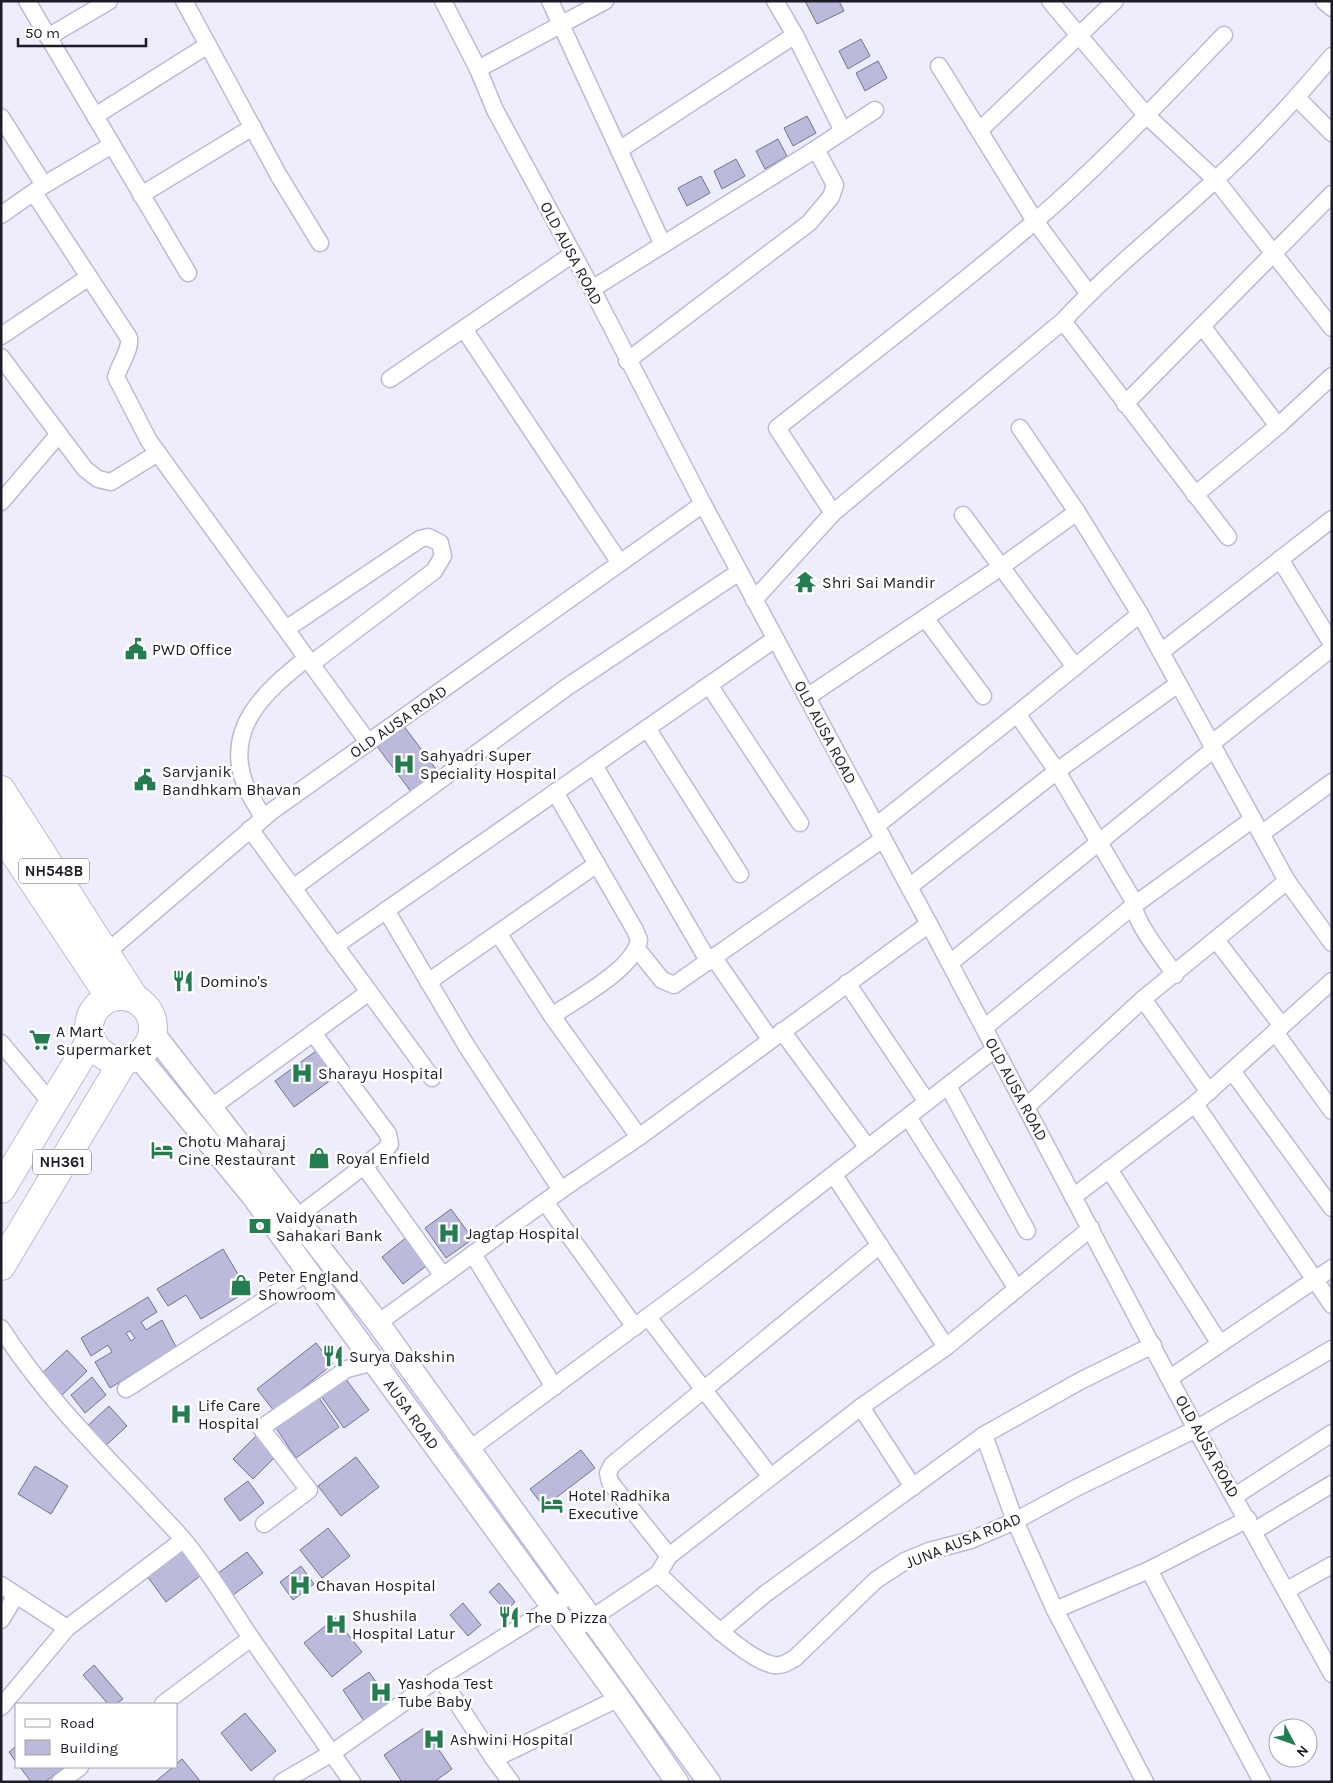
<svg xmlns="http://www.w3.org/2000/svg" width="1333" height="1783" font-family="Karla,sans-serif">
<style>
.building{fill:#bbbadb;stroke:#73718f;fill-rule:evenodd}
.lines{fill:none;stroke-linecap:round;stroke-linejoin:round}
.street-casing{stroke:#bbbadb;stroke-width:19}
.secondary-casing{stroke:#bbbadb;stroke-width:25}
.highway-casing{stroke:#bbbadb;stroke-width:30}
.street{stroke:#fff;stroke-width:16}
.secondary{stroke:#fff;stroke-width:22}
.highway{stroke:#fff;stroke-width:28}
.labels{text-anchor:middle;stroke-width:5;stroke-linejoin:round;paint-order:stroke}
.shield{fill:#fff;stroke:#605f68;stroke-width:1}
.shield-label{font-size:15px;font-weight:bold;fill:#1c1b27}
.street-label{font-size:16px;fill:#1c1b27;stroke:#fff}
.poi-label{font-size:16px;fill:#1c1b27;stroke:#fff;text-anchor:start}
</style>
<rect width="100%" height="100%" fill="#eeedfb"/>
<g class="building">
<polygon points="805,1 839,1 844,11 817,24"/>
<polygon points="861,39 870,56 848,69 839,51"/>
<polygon points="878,61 887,78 865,91 856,73"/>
<polygon points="807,116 816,133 793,146 784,128"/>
<polygon points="778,139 787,156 765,169 756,151"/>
<polygon points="736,159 745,176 722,189 714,171"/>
<polygon points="701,176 710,193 687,206 678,188"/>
<polygon points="400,721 439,773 412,793 373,741"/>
<polygon points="316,1051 335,1077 294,1107 275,1081"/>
<polygon points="451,1209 473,1239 446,1258 425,1228"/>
<polygon points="408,1236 430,1263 403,1284 382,1257"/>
<polygon points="223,1249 248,1291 201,1319 186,1295 168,1306 157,1289"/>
<path d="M148 1297 157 1312 141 1322 146 1330 162 1320 176 1347 110 1388 95 1362 112 1352 108 1345 91 1356 81 1338ZM130 1331 135 1338 131 1341 126 1333Z"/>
<polygon points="316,1343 333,1364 274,1411 257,1389"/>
<polygon points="67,1350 87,1371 60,1397 39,1376"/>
<polygon points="92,1377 106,1395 85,1413 71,1395"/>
<polygon points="345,1378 369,1410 344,1428 321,1396"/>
<polygon points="317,1395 339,1427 296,1458 274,1425"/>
<polygon points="109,1406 127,1426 101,1450 83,1430"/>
<polygon points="257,1435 277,1455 253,1479 233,1459"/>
<polygon points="581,1450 595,1468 544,1507 530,1489"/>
<polygon points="356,1457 379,1487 341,1516 318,1486"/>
<polygon points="35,1466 68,1486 51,1514 18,1494"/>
<polygon points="248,1481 264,1503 240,1521 224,1499"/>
<polygon points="328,1528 350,1556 322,1578 300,1550"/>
<polygon points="185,1548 204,1573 166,1602 147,1576"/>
<polygon points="247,1552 263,1573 233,1595 217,1574"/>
<polygon points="301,1566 314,1584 293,1600 280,1582"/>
<polygon points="499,1583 515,1602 506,1611 489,1592"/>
<polygon points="463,1603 481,1625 468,1636 450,1615"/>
<polygon points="335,1618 362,1652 332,1677 304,1643"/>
<polygon points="94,1665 123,1699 116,1704 108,1704 83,1675"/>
<polygon points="369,1672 392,1705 366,1724 343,1690"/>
<polygon points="245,1713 276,1751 251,1771 221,1733"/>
<polygon points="424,1728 452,1769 434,1782 402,1782 384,1755"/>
<polygon points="16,1746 16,1762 9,1752"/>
<polygon points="182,1759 201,1782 155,1782 173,1767 176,1767 176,1764"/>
<polygon points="20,1767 65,1767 45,1782 31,1782"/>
</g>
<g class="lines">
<g class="street-casing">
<g id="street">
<polyline points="27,1 188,273"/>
<polyline points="184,1 279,176 320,243"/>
<polyline points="550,1 663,245"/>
<polyline points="775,1 795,35 843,131"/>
<polyline points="1050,1 1146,115 1216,180 1332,328"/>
<polyline points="1324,1 1332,8"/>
<polyline points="48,37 109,1"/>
<polyline points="939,66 1035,221 1089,294"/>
<polyline points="478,69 605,1"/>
<polyline points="1297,98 1332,133"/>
<polyline points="95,116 208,45"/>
<polyline points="1,117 44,185 1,215"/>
<polyline points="980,130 1115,1"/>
<polyline points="619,150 795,35"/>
<polyline points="44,185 112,145"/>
<path d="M34 193 129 338C131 350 119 365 116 377L149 441 368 742"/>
<polyline points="141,195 253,127"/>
<polyline points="592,289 816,149 875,110"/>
<polyline points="1063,321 1228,537"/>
<polyline points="1202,326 1278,426 1332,376"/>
<polyline points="464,329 620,563"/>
<polyline points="1,336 89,277"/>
<polyline points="1,357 85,469 98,479 111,482 158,453"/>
<polyline points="627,361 809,223 831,197 835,185 816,149"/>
<polyline points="390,379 573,254"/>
<polyline points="1125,404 1332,194"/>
<polyline points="1020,428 1077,512"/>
<polyline points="1195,495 1278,426"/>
<polyline points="1,502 59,434"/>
<polyline points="703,504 929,924 1196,1429 1332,1674"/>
<path d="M833 513 777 428C863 360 950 294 1033 223 1101 165 1162 99 1224 35"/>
<polyline points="963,515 1075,667"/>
<polyline points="1280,559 1332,644"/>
<path d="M754 600 833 513 1063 321C1109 271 1164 228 1214 181 1256 143 1295 100 1332 56"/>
<path d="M1140 614 1017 714 1057 771 1133 900C1133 922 1163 956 1175 975"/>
<polyline points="925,618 983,696"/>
<polyline points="286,629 420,539 428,537 440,543 443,556 434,571 311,664"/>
<polyline points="1161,652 1332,519"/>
<polyline points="709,685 800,823"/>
<polyline points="807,697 1001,567 1077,512 1140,614 1287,881 1143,999 1026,1107"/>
<polyline points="647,728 740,874"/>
<polyline points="1211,744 1332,648"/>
<polyline points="594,765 709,962"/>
<path d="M263 817C257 807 249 795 245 784 223 727 267 690 307 658"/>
<polyline points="876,826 1017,714"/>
<polyline points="250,829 432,1078"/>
<polyline points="1261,834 1332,782"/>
<polyline points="1287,881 1332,943"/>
<polyline points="909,887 1057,771 1178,684"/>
<polyline points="293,888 567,687 739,572"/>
<polyline points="386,910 466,1045 561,1190"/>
<polyline points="498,933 552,1016 639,1137"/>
<polyline points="1216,940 1282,1026"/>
<polyline points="335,946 775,639"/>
<polyline points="637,949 662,980 674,985 883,839"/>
<polyline points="106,953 272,811 703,504 592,289 495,110 478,69 443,1"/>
<polyline points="714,958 770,1039"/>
<polyline points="950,963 1214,749"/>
<polyline points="428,982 597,864"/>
<polyline points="847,983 927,1102"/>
<polyline points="1143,999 1209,1092"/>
<path d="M552 1016C576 999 633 970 639 940L635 930 555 792"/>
<polyline points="984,1028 1133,906 1253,819"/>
<polyline points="782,1031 868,1148"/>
<polyline points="1275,1032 1332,1111"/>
<polyline points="1,1043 53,1105"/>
<polyline points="1232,1071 1332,1208"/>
<polyline points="948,1086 1027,1231"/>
<polyline points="1195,1104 1332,1305"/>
<polyline points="212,1107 369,992"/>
<polyline points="908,1117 1017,1289"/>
<polyline points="364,1166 443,1276"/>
<polyline points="1109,1169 1220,1344"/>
<polyline points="834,1175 946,1347"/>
<polyline points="1073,1197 1195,1104 1332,981"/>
<polyline points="545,1202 635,1327"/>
<polyline points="297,1217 386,1149 390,1144 388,1134 313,1033"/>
<polyline points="473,1254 554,1387"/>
<polyline points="648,1317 770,1476"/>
<polyline points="378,1323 561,1190 639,1137 929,924"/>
<path d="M1 1328C52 1408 119 1468 182 1538 206 1566 230 1607 251 1638L163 1704"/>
<polyline points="1170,1378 1332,1268"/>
<polyline points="126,1389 308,1272"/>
<polyline points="861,1407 913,1487"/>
<polyline points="984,1435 1015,1521 1055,1610"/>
<polyline points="470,1449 700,1278 995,1049"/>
<polyline points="1235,1496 1332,1433"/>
<polyline points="264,1524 309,1490 261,1428 347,1369 374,1362"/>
<polyline points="1254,1531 1332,1484"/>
<polyline points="669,1556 610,1482 608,1473 612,1465 880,1245"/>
<polyline points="1149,1570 1248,1519"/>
<path d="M658 1574C682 1596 744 1660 774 1665 783 1666 788 1662 795 1658L876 1580 905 1561 929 1551 971 1540 1015 1521 1076 1488 1196 1429 1332 1349"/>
<polyline points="1,1585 67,1628"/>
<polyline points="1287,1590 1332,1565"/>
<polyline points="1,1620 16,1595"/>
<polyline points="571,1632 658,1574 669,1556 861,1407 946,1347 1091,1228"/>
<polyline points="720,1632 765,1594 984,1435 1080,1381 1153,1345"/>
<polyline points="251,1638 352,1782"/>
<polyline points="440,1677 494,1759 619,1698"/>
<polyline points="1,1707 67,1628 183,1540"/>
<polyline points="494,1759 511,1782"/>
<polyline points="60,1782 80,1767"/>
<polyline points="282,1782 332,1753 440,1677 562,1601"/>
<polyline points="1145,1782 1055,1610 1149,1570 1262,1782"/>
</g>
</g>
<g class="secondary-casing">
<g id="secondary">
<polyline points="152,1032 378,1323 709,1782"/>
<polyline points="137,1055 252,1195 619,1698 677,1782"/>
</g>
</g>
<g class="highway-casing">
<g id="highway">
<polyline points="1,790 135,999"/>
<polyline points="1,833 110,997"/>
<circle cx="121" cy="1028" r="32"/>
<polyline points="1,1189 91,1040"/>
<polyline points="1,1266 124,1060"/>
</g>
</g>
<use href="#street" class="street"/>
<use href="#secondary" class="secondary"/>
<use href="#highway" class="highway"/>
</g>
<defs>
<g id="temple-bare" transform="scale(1.725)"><path d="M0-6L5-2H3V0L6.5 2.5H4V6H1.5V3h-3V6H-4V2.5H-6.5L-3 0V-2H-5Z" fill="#247c51" stroke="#fff" stroke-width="2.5" paint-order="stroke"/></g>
<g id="civic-bare" transform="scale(1.725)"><path d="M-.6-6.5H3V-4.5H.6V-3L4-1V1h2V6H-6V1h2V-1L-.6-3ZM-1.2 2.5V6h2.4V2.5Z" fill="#247c51" stroke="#fff" stroke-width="2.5" paint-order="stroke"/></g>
<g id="hospital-bare" transform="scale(1.725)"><path d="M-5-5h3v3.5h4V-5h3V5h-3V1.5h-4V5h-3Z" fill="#247c51" stroke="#fff" stroke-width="2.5" paint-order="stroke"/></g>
<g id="restaurant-bare" transform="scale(1.725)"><path d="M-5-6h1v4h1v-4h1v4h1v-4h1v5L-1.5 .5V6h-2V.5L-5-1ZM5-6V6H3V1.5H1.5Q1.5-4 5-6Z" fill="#247c51" stroke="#fff" stroke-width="2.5" paint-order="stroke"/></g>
<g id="supermarket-bare" transform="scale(1.725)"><path d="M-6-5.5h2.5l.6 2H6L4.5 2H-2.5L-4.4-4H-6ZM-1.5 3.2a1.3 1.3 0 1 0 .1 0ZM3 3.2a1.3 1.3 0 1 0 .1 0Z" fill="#247c51" stroke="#fff" stroke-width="2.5" paint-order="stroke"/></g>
<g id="hotel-bare" transform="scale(1.725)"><path d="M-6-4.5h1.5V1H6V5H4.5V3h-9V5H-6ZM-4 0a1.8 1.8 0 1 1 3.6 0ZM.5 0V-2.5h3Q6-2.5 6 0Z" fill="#247c51" stroke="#fff" stroke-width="2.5" paint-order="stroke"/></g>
<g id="shop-bare" transform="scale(1.725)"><path d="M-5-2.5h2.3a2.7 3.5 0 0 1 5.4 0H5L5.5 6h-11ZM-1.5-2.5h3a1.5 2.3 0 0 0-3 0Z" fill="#247c51" stroke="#fff" stroke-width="2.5" paint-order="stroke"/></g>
<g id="bank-bare" transform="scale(1.725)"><path d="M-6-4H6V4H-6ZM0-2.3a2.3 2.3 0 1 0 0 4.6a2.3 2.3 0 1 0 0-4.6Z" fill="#247c51" stroke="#fff" stroke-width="2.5" paint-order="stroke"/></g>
</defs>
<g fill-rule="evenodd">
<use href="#temple-bare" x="805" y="582"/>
<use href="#civic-bare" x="136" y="649"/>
<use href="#hospital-bare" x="404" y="764"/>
<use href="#civic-bare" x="145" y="780"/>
<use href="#restaurant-bare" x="183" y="981"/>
<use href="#supermarket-bare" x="40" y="1040"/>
<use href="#hospital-bare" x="302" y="1073"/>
<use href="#hotel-bare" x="162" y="1150"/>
<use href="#shop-bare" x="319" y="1158"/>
<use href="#bank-bare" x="260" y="1226"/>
<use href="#hospital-bare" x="449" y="1233"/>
<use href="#shop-bare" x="241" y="1285"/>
<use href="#restaurant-bare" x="333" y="1356"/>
<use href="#hospital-bare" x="181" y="1414"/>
<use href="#hotel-bare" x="552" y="1504"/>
<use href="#hospital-bare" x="300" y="1585"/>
<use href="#restaurant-bare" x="509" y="1617"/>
<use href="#hospital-bare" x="336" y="1624"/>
<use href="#hospital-bare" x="381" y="1692"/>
<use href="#hospital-bare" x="434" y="1739"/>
</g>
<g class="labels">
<g class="shield">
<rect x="19" y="858.5" width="70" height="25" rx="4"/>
<rect x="33" y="1149.5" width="58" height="25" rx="4"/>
</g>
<g class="shield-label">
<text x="54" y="876">NH548B</text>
<text x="62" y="1167">NH361</text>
</g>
<g class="street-label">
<text transform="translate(572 253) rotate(62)" y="6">OLD AUSA ROAD</text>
<text transform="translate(398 721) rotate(-35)" y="6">OLD AUSA ROAD</text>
<text transform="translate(826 732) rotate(62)" y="6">OLD AUSA ROAD</text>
<text transform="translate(1017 1089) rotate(62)" y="6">OLD AUSA ROAD</text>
<text transform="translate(412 1414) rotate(54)" y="6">AUSA ROAD</text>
<text transform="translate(1208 1446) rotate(61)" y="6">OLD AUSA ROAD</text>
<text transform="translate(963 1540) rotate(-22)" y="6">JUNA AUSA ROAD</text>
</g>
<g class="poi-label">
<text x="822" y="588">Shri Sai Mandir</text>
<text x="152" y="655">PWD Office</text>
<text x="420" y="761">Sahyadri Super<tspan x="420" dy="18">Speciality Hospital</tspan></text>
<text x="162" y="777">Sarvjanik<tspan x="162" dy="18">Bandhkam Bhavan</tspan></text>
<text x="200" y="987">Domino's</text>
<text x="56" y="1037">A Mart<tspan x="56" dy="18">Supermarket</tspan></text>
<text x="318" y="1079">Sharayu Hospital</text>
<text x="178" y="1147">Chotu Maharaj<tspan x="178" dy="18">Cine Restaurant</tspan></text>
<text x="336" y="1164">Royal Enfield</text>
<text x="276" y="1223">Vaidyanath<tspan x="276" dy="18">Sahakari Bank</tspan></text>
<text x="466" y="1239">Jagtap Hospital</text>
<text x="258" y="1282">Peter England<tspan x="258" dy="18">Showroom</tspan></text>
<text x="349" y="1362">Surya Dakshin</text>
<text x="198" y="1411">Life Care<tspan x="198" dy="18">Hospital</tspan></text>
<text x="568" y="1501">Hotel Radhika<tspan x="568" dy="18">Executive</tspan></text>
<text x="316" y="1591">Chavan Hospital</text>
<text x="352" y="1621">Shushila<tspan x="352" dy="18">Hospital Latur</tspan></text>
<text x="526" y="1623">The D Pizza</text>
<text x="398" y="1689">Yashoda Test<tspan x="398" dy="18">Tube Baby</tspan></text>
<text x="450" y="1745">Ashwini Hospital</text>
</g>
</g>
<rect width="1333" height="1783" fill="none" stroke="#1c1b27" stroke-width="5"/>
<rect x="15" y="1703" width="162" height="65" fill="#ffffff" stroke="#a4a4a9"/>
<rect x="25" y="1719" width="25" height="8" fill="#ffffff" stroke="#a4a4a9"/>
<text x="60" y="1728" font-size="15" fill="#1c1b27">Road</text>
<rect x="25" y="1740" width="25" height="15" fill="#bbbadb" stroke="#a4a4a9"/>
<text x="60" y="1753" font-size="15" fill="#1c1b27">Building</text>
<g transform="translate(1293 1743) rotate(131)"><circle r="24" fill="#ffffff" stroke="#a4a4a9"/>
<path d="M0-4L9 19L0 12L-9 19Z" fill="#247c51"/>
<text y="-8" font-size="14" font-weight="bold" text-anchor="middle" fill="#1c1b27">N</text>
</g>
<path d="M18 38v8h128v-8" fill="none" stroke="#1c1b27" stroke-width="2.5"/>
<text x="25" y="38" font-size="15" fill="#1c1b27" stroke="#ffffff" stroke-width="4" paint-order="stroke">50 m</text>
</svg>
